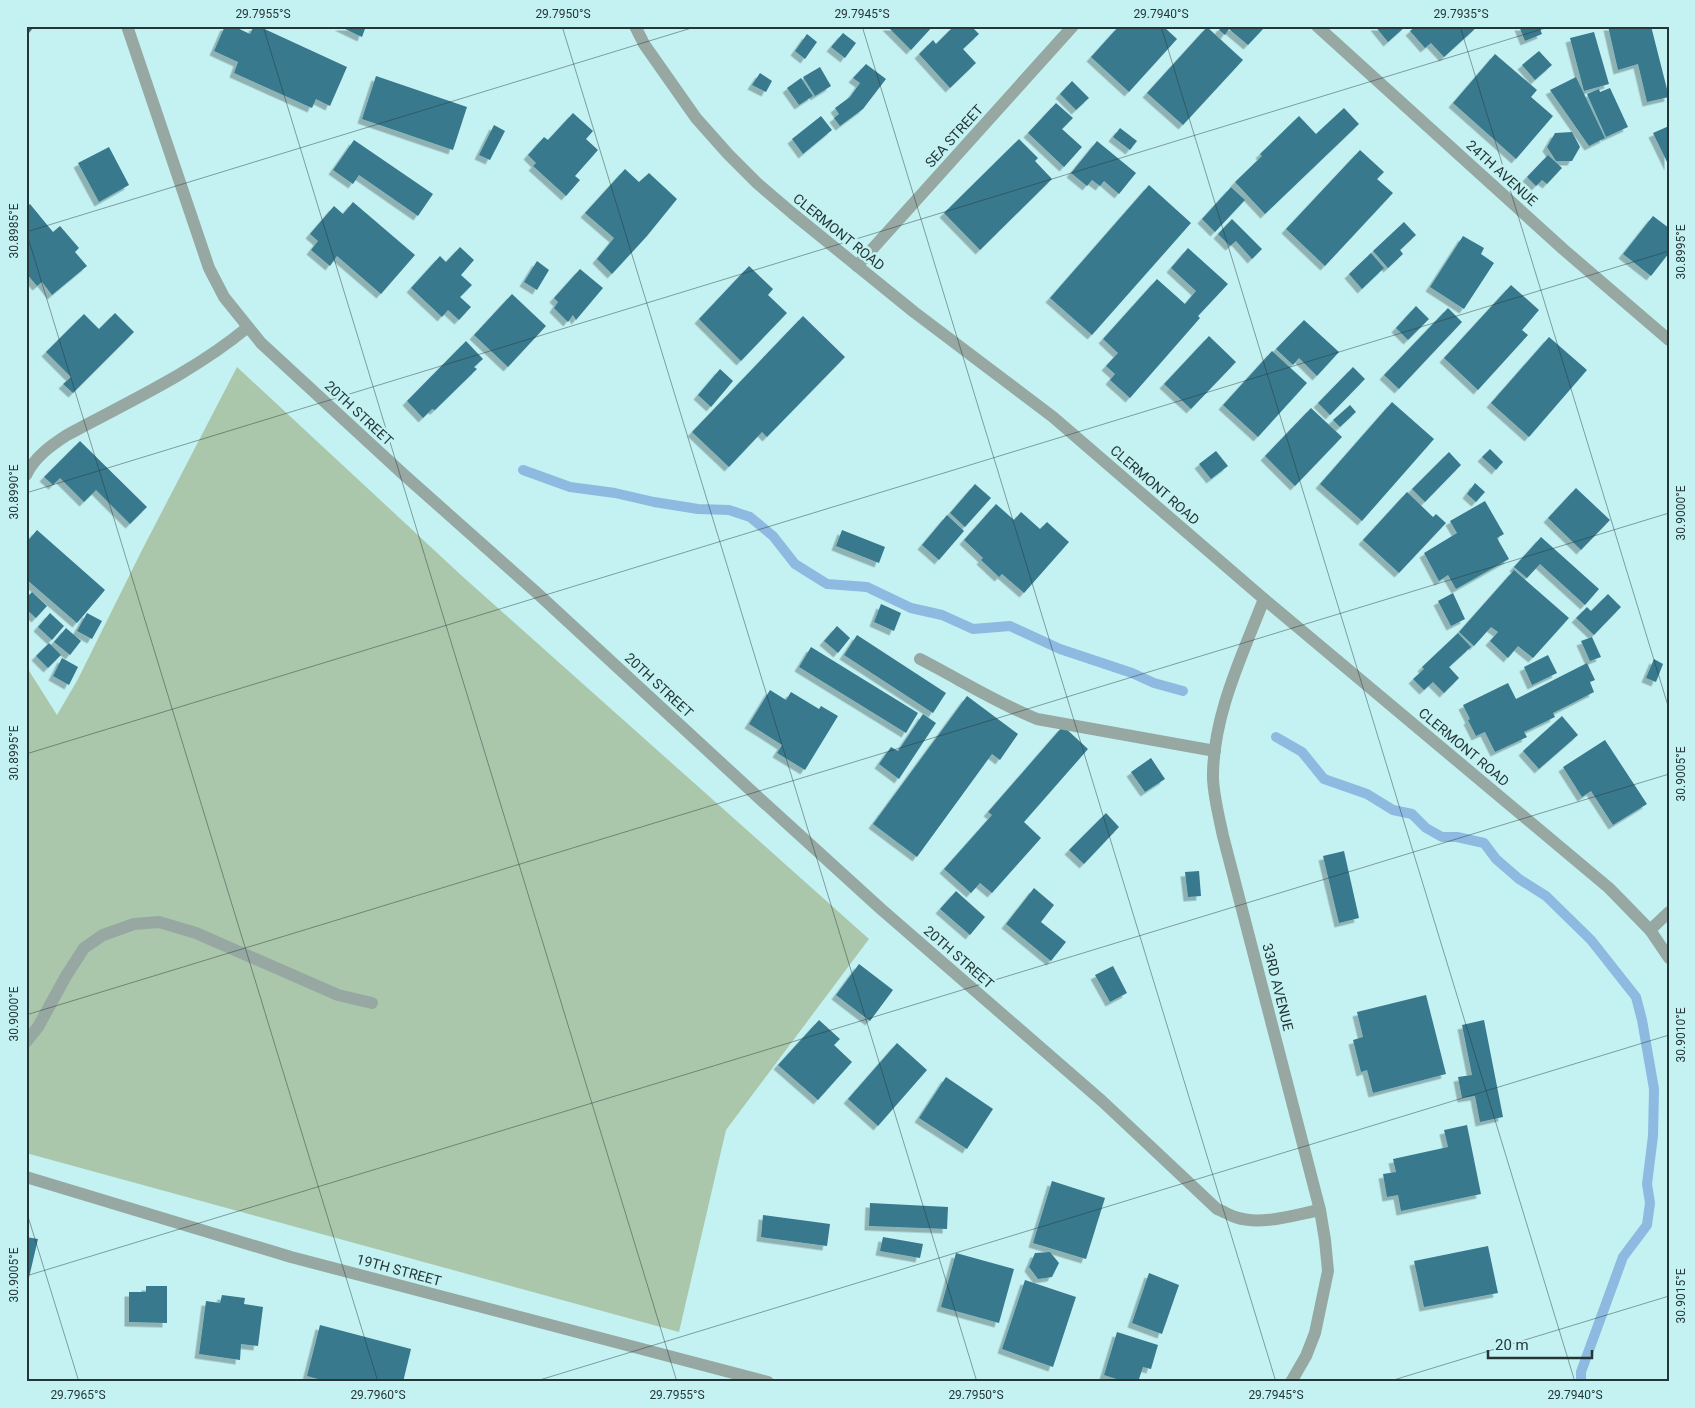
<svg xmlns="http://www.w3.org/2000/svg" width="1695" height="1408" font-family="Roboto,sans-serif">
<style>
.green{fill:#aac7ac}
.lines{fill:none;stroke-linecap:round;stroke-linejoin:round}
.stream{stroke:#8eb9e1;stroke-width:10}
.building{fill:#37798e;filter:url(#shadow)}
.service{stroke:#96a8a1;stroke-width:12}
.minor{stroke:#96a8a1;stroke-width:12}
.tertiary{stroke:#96a8a1;stroke-width:12}
.ticks{fill:none;stroke:#243636;stroke-width:1;stroke-opacity:0.45}
.labels{text-anchor:middle;stroke-width:5;stroke-linejoin:round;paint-order:stroke}
.street-label{font-size:14px;fill:#243636;stroke:#c4f2f3}
.neatline{fill:none;stroke:#243636;stroke-width:2}
.ticks-label{font-size:12px;text-anchor:middle;fill:#243636}
</style>
<defs>
<filter id="shadow"><feDropShadow dx="-4.5" dy="4.5" stdDeviation="0" flood-color="#0004"/></filter>
</defs>
<rect width="100%" height="100%" fill="#c4f2f3"/>
<polygon class="green" points="237,367 462,576 869,939 726,1130 679,1332 26,1153 26,666 57,715 78,679 142,550"/>
<g class="lines">
<g class="stream">
<polyline points="523,470 570,487 615,493 654,502 698,509 729,510 750,517 773,536 795,564 827,584 867,587 911,608 942,615 973,629 1010,626 1060,649 1132,673 1154,683 1183,691"/>
<polyline points="1276,737 1302,752 1324,779 1367,794 1393,810 1412,814 1426,828 1442,837 1457,837 1484,843 1496,859 1519,879 1546,896 1591,940 1636,997 1642,1020 1654,1089 1653,1136 1647,1184 1650,1203 1647,1225 1623,1257 1581,1372 1581,1382"/>
</g>
</g>
<g class="building">
<polygon points="26,26 35,26 26,36"/>
<polygon points="225,26 233,26 250,34 254,26 258,26 347,67 330,106 316,99 312,108 234,73 238,62 214,51"/>
<polygon points="339,26 366,26 362,37"/>
<polygon points="887,26 933,26 911,50"/>
<polygon points="954,26 971,26 979,34 963,49 976,63 950,88 919,54 933,40 936,44"/>
<polygon points="1119,26 1163,26 1177,39 1129,92 1091,57"/>
<polygon points="1222,26 1262,26 1264,28 1248,45 1229,29 1225,35 1219,30"/>
<polygon points="1375,26 1406,26 1388,42"/>
<polygon points="1416,26 1478,26 1444,57 1431,43 1425,48 1410,31"/>
<polygon points="1519,26 1539,26 1542,34 1525,41"/>
<polygon points="1608,26 1651,26 1669,97 1647,102 1638,64 1618,70"/>
<polygon points="1207,27 1243,60 1183,125 1147,93"/>
<polygon points="1594,32 1609,84 1584,91 1570,38"/>
<polygon points="843,33 856,43 845,58 831,47"/>
<polygon points="807,34 817,42 805,59 795,51"/>
<polygon points="1539,51 1552,65 1535,80 1522,65"/>
<polygon points="1495,54 1537,90 1531,97 1553,116 1516,159 1453,103"/>
<polygon points="866,64 886,79 863,109 840,126 834,118 839,114 835,108 850,97 860,83 853,78"/>
<polygon points="820,67 831,86 815,96 803,77"/>
<polygon points="760,73 772,81 766,92 752,85"/>
<polygon points="376,76 467,107 453,150 362,119"/>
<polygon points="1576,77 1605,138 1589,146 1550,90"/>
<polygon points="801,78 813,96 799,105 787,88"/>
<polygon points="1072,81 1089,98 1076,110 1060,94"/>
<polygon points="1610,88 1628,127 1606,137 1587,94 1599,89 1600,92"/>
<polygon points="1056,103 1073,118 1062,129 1082,147 1064,167 1028,133"/>
<polygon points="1344,108 1359,124 1265,214 1235,182 1262,156 1260,154 1299,116 1316,134"/>
<polygon points="573,113 593,131 586,139 598,150 575,176 580,180 566,196 533,166 536,163 528,155 544,137 548,140"/>
<polygon points="821,116 832,130 803,154 792,139"/>
<polygon points="494,125 505,131 490,160 479,155"/>
<polygon points="1669,126 1669,166 1653,133"/>
<polygon points="1120,128 1137,141 1130,150 1113,137"/>
<polygon points="1572,132 1580,147 1572,161 1556,161 1547,147 1555,133"/>
<polygon points="1019,139 1038,158 1035,161 1052,179 980,250 944,213"/>
<polygon points="354,140 433,194 418,216 359,175 353,184 333,170"/>
<polygon points="1097,141 1136,173 1119,194 1104,181 1100,186 1092,180 1087,186 1071,173"/>
<polygon points="109,147 129,185 99,202 78,163"/>
<polygon points="1360,150 1384,172 1377,179 1393,193 1325,266 1286,229"/>
<polygon points="1548,155 1562,168 1547,184 1542,180 1536,186 1527,177"/>
<polygon points="625,169 639,182 649,173 677,199 647,236 612,274 597,259 614,238 585,213"/>
<polygon points="1149,185 1191,223 1092,335 1050,298"/>
<polygon points="1231,187 1245,200 1215,232 1202,219"/>
<polygon points="353,202 415,255 381,294 337,256 330,266 311,250 318,241 310,234 334,206 343,214"/>
<polygon points="30,204 53,232 60,226 79,248 75,252 87,266 52,295 42,282 37,286 26,273 26,207"/>
<polygon points="1653,216 1669,228 1669,253 1651,276 1623,254"/>
<polygon points="1232,219 1262,249 1252,259 1236,241 1230,246 1218,234"/>
<polygon points="1404,222 1416,235 1400,250 1403,254 1388,268 1373,251"/>
<polygon points="1463,236 1484,248 1481,254 1494,263 1464,309 1430,287"/>
<polygon points="460,247 474,260 461,275 472,285 460,297 471,307 459,320 448,310 442,317 411,288 440,256 446,262"/>
<polygon points="1188,248 1228,284 1198,316 1200,318 1130,398 1110,380 1115,374 1106,366 1118,353 1103,339 1157,279 1185,304 1196,291 1171,268"/>
<polygon points="1371,253 1384,268 1362,289 1349,274"/>
<polygon points="537,261 549,270 537,290 524,282"/>
<polygon points="749,266 773,289 768,295 787,313 741,361 699,319"/>
<polygon points="580,269 603,288 576,320 573,315 568,322 554,308 558,302 554,298"/>
<polygon points="1511,285 1539,310 1522,330 1528,335 1478,390 1444,358"/>
<polygon points="512,294 546,326 508,367 474,335"/>
<polygon points="1416,306 1429,319 1408,340 1396,328"/>
<polygon points="1448,308 1462,322 1399,389 1384,375"/>
<polygon points="115,313 134,332 73,393 63,384 71,377 46,352 84,314 99,329"/>
<polygon points="803,316 845,357 767,437 762,432 729,467 692,432"/>
<polygon points="1304,320 1339,352 1317,376 1299,358 1293,365 1276,349"/>
<polygon points="1209,336 1236,362 1191,409 1164,384"/>
<polygon points="1549,337 1587,370 1529,437 1491,403"/>
<polygon points="466,341 483,359 474,367 477,369 435,410 432,409 423,418 407,401"/>
<polygon points="1272,351 1307,383 1258,437 1223,405"/>
<polygon points="1353,367 1365,379 1330,415 1318,403"/>
<polygon points="720,369 733,381 711,407 698,395"/>
<polygon points="1392,402 1434,439 1362,521 1320,484"/>
<polygon points="1350,405 1356,412 1340,427 1333,420"/>
<polygon points="1311,408 1342,437 1295,486 1265,456"/>
<polygon points="80,441 147,507 130,524 96,490 84,502 60,478 53,485 44,477"/>
<polygon points="1490,449 1503,462 1496,470 1482,457"/>
<polygon points="1216,451 1228,466 1211,479 1199,464"/>
<polygon points="1449,452 1461,465 1425,502 1412,489"/>
<polygon points="1475,483 1485,492 1476,502 1467,494"/>
<polygon points="975,484 991,498 965,527 950,513"/>
<polygon points="1576,488 1610,520 1581,550 1548,518"/>
<polygon points="1407,492 1433,517 1436,514 1446,523 1399,573 1363,540"/>
<polygon points="1485,501 1504,534 1497,538 1509,559 1456,589 1448,575 1439,581 1424,553 1457,533 1450,521"/>
<polygon points="996,504 1014,520 1021,512 1040,529 1047,522 1069,542 1024,593 1002,574 999,577 981,560 983,558 964,540"/>
<polygon points="947,515 964,531 939,560 922,545"/>
<polygon points="37,530 105,590 77,623 26,579 26,543"/>
<polygon points="842,530 885,547 879,563 836,546"/>
<polygon points="1541,537 1599,589 1585,605 1540,564 1527,578 1514,567"/>
<polygon points="1514,570 1569,618 1533,658 1518,646 1508,658 1490,641 1498,632 1491,627 1474,646 1459,632"/>
<polygon points="32,592 47,606 36,618 26,609 26,598"/>
<polygon points="1453,593 1465,619 1451,626 1438,601"/>
<polygon points="1608,594 1621,607 1594,635 1576,618 1587,607 1591,611"/>
<polygon points="881,604 901,613 894,631 874,622"/>
<polygon points="50,613 64,626 52,640 38,627"/>
<polygon points="87,613 102,621 92,639 77,631"/>
<polygon points="837,626 850,638 838,653 824,641"/>
<polygon points="66,628 81,641 70,655 54,642"/>
<polygon points="1458,633 1471,647 1449,667 1459,678 1444,693 1433,682 1424,690 1413,679 1424,669 1422,667"/>
<polygon points="857,635 946,693 933,713 844,655"/>
<polygon points="1592,637 1601,657 1590,661 1581,641"/>
<polygon points="49,643 61,655 48,668 36,656"/>
<polygon points="811,647 918,713 906,733 799,667"/>
<polygon points="1548,655 1557,673 1532,685 1524,667"/>
<polygon points="62,658 78,667 69,685 53,676"/>
<polygon points="1654,659 1663,664 1656,682 1646,678"/>
<polygon points="1587,663 1595,680 1590,682 1594,692 1553,713 1555,717 1524,732 1527,737 1495,752 1485,732 1476,736 1468,720 1470,719 1463,705 1508,683 1516,699"/>
<polygon points="770,690 786,700 791,692 819,709 821,706 838,716 805,770 777,753 782,745 749,724"/>
<polygon points="967,696 1018,734 1000,760 992,754 917,857 873,824"/>
<polygon points="923,714 936,723 899,779 879,764 891,747 898,751"/>
<polygon points="1562,716 1578,735 1539,769 1523,751"/>
<polygon points="1063,726 1088,749 1024,822 1041,838 992,893 980,883 971,893 944,869 992,815 988,812"/>
<polygon points="1605,740 1647,804 1613,825 1591,791 1582,797 1563,767"/>
<polygon points="1151,758 1165,779 1145,792 1131,772"/>
<polygon points="1106,813 1119,827 1084,864 1069,850"/>
<polygon points="1344,851 1359,918 1339,923 1323,856"/>
<polygon points="1199,871 1201,896 1188,897 1185,872"/>
<polygon points="1034,888 1054,905 1041,922 1066,942 1051,961 1006,924"/>
<polygon points="956,891 985,917 970,935 940,909"/>
<polygon points="859,964 893,990 870,1021 836,995"/>
<polygon points="1113,966 1127,993 1110,1002 1095,975"/>
<polygon points="1426,995 1446,1074 1373,1093 1367,1070 1361,1072 1353,1040 1363,1037 1357,1012"/>
<polygon points="819,1020 840,1039 834,1045 852,1062 818,1100 778,1065"/>
<polygon points="1484,1020 1503,1117 1480,1122 1475,1096 1462,1098 1458,1077 1472,1075 1462,1025"/>
<polygon points="897,1043 927,1070 878,1126 848,1099"/>
<polygon points="946,1077 993,1109 967,1149 919,1118"/>
<polygon points="1467,1125 1481,1194 1401,1211 1398,1195 1387,1197 1383,1174 1396,1172 1393,1159 1448,1147 1444,1130"/>
<polygon points="1052,1181 1105,1198 1086,1259 1033,1243"/>
<polygon points="870,1203 948,1207 947,1229 869,1226"/>
<polygon points="763,1215 830,1224 827,1246 761,1237"/>
<polygon points="26,1237 38,1239 27,1286 26,1286"/>
<polygon points="883,1237 923,1244 920,1258 880,1251"/>
<polygon points="1488,1246 1498,1293 1424,1307 1414,1261"/>
<polygon points="1050,1252 1059,1263 1052,1277 1038,1279 1029,1267 1035,1253"/>
<polygon points="956,1253 1014,1269 999,1323 941,1307"/>
<polygon points="1149,1273 1179,1285 1162,1334 1132,1323"/>
<polygon points="1025,1280 1076,1297 1053,1367 1002,1349"/>
<polygon points="146,1286 167,1286 167,1323 129,1322 129,1292 146,1292"/>
<polygon points="222,1295 245,1298 244,1304 263,1307 258,1346 241,1344 240,1360 199,1354 206,1301 220,1303"/>
<polygon points="320,1325 411,1349 403,1382 329,1382 307,1376"/>
<polygon points="1117,1332 1158,1345 1151,1369 1143,1367 1138,1382 1126,1382 1104,1375"/>
</g>
<g class="lines">
<g class="service">
<path d="M26 475C35 457 50 446 67 435 128 402 194 372 248 327"/>
<path d="M920 659C959 679 997 703 1037 719L1215 751"/>
<polyline points="26,1042 38,1027 66,976 84,948 103,935 134,924 159,922 196,933 338,995 372,1003"/>
</g>
<g class="minor">
<path d="M127 26 209 268 224 297 261 343 402 473 537 593 759 798 881 909 1102 1101 1217 1209C1223 1211 1229 1215 1235 1217 1261 1226 1294 1215 1320 1210"/>
<polyline points="1317,26 1563,249 1669,340"/>
<polyline points="857,266 1073,26"/>
<path d="M1264 599C1242 656 1212 717 1213 779 1214 798 1219 817 1223 836L1320 1210 1325 1240 1328 1271 1315 1333 1306 1356 1291 1382"/>
<polyline points="1650,930 1669,912"/>
<polyline points="26,1177 291,1257 768,1382"/>
</g>
<polyline class="tertiary" points="635,26 644,44 696,118 728,154 757,183 792,213 914,312 1053,417 1264,599 1609,888 1650,930 1669,958"/>
</g>
<path class="ticks" d="M263 26 677 1382M562 26 977 1382M862 26 1276 1382M1161 26 1575 1382M1460 26 1669 709M26 231 378 1382M26 232 698 26M26 493 1552 26M26 754 1669 251M26 1015 1669 513M26 1210 79 1382M26 1276 1669 774M533 1382 1669 1035M1387 1382 1669 1296"/>
<g class="labels">
<g class="street-label">
<text transform="translate(954 136) rotate(-48)" y="5">SEA STREET</text>
<text transform="translate(1502 173) rotate(42)" y="5">24TH AVENUE</text>
<text transform="translate(839 232) rotate(39)" y="5">CLERMONT ROAD</text>
<text transform="translate(359 413) rotate(43)" y="5">20TH STREET</text>
<text transform="translate(1155 485) rotate(41)" y="5">CLERMONT ROAD</text>
<text transform="translate(659 685) rotate(43)" y="5">20TH STREET</text>
<text transform="translate(1464 747) rotate(40)" y="5">CLERMONT ROAD</text>
<text transform="translate(959 957) rotate(41)" y="5">20TH STREET</text>
<text transform="translate(1278 987) rotate(76)" y="5">33RD AVENUE</text>
<text transform="translate(399 1270) rotate(15)" y="5">19TH STREET</text>
</g>
</g>
<rect width="1695" height="1408" fill="none" stroke="#c4f2f3" stroke-width="55"/>
<path d="M1488 1350v8h104v-8" fill="none" stroke="#243636" stroke-width="2.5"/>
<text x="1495" y="1350" font-size="15" fill="#243636" stroke="#c4f2f3" stroke-width="4" paint-order="stroke">20 m</text>
<rect x="28" y="28" width="1640" height="1352" class="neatline"/>
<g class="ticks-label">
<text x="263" y="18">29.7955°S</text>
<text x="563" y="18">29.7950°S</text>
<text x="862" y="18">29.7945°S</text>
<text x="1161" y="18">29.7940°S</text>
<text x="1461" y="18">29.7935°S</text>
<text transform="translate(14 231) rotate(-90)" y="4">30.8985°E</text>
<text transform="translate(1681 252) rotate(-90)" y="4">30.8995°E</text>
<text transform="translate(14 492) rotate(-90)" y="4">30.8990°E</text>
<text transform="translate(1681 513) rotate(-90)" y="4">30.9000°E</text>
<text transform="translate(14 753) rotate(-90)" y="4">30.8995°E</text>
<text transform="translate(1681 774) rotate(-90)" y="4">30.9005°E</text>
<text transform="translate(14 1014) rotate(-90)" y="4">30.9000°E</text>
<text transform="translate(1681 1035) rotate(-90)" y="4">30.9010°E</text>
<text transform="translate(14 1275) rotate(-90)" y="4">30.9005°E</text>
<text transform="translate(1681 1296) rotate(-90)" y="4">30.9015°E</text>
<text x="78" y="1399">29.7965°S</text>
<text x="378" y="1399">29.7960°S</text>
<text x="677" y="1399">29.7955°S</text>
<text x="976" y="1399">29.7950°S</text>
<text x="1276" y="1399">29.7945°S</text>
<text x="1575" y="1399">29.7940°S</text>
</g>
</svg>
